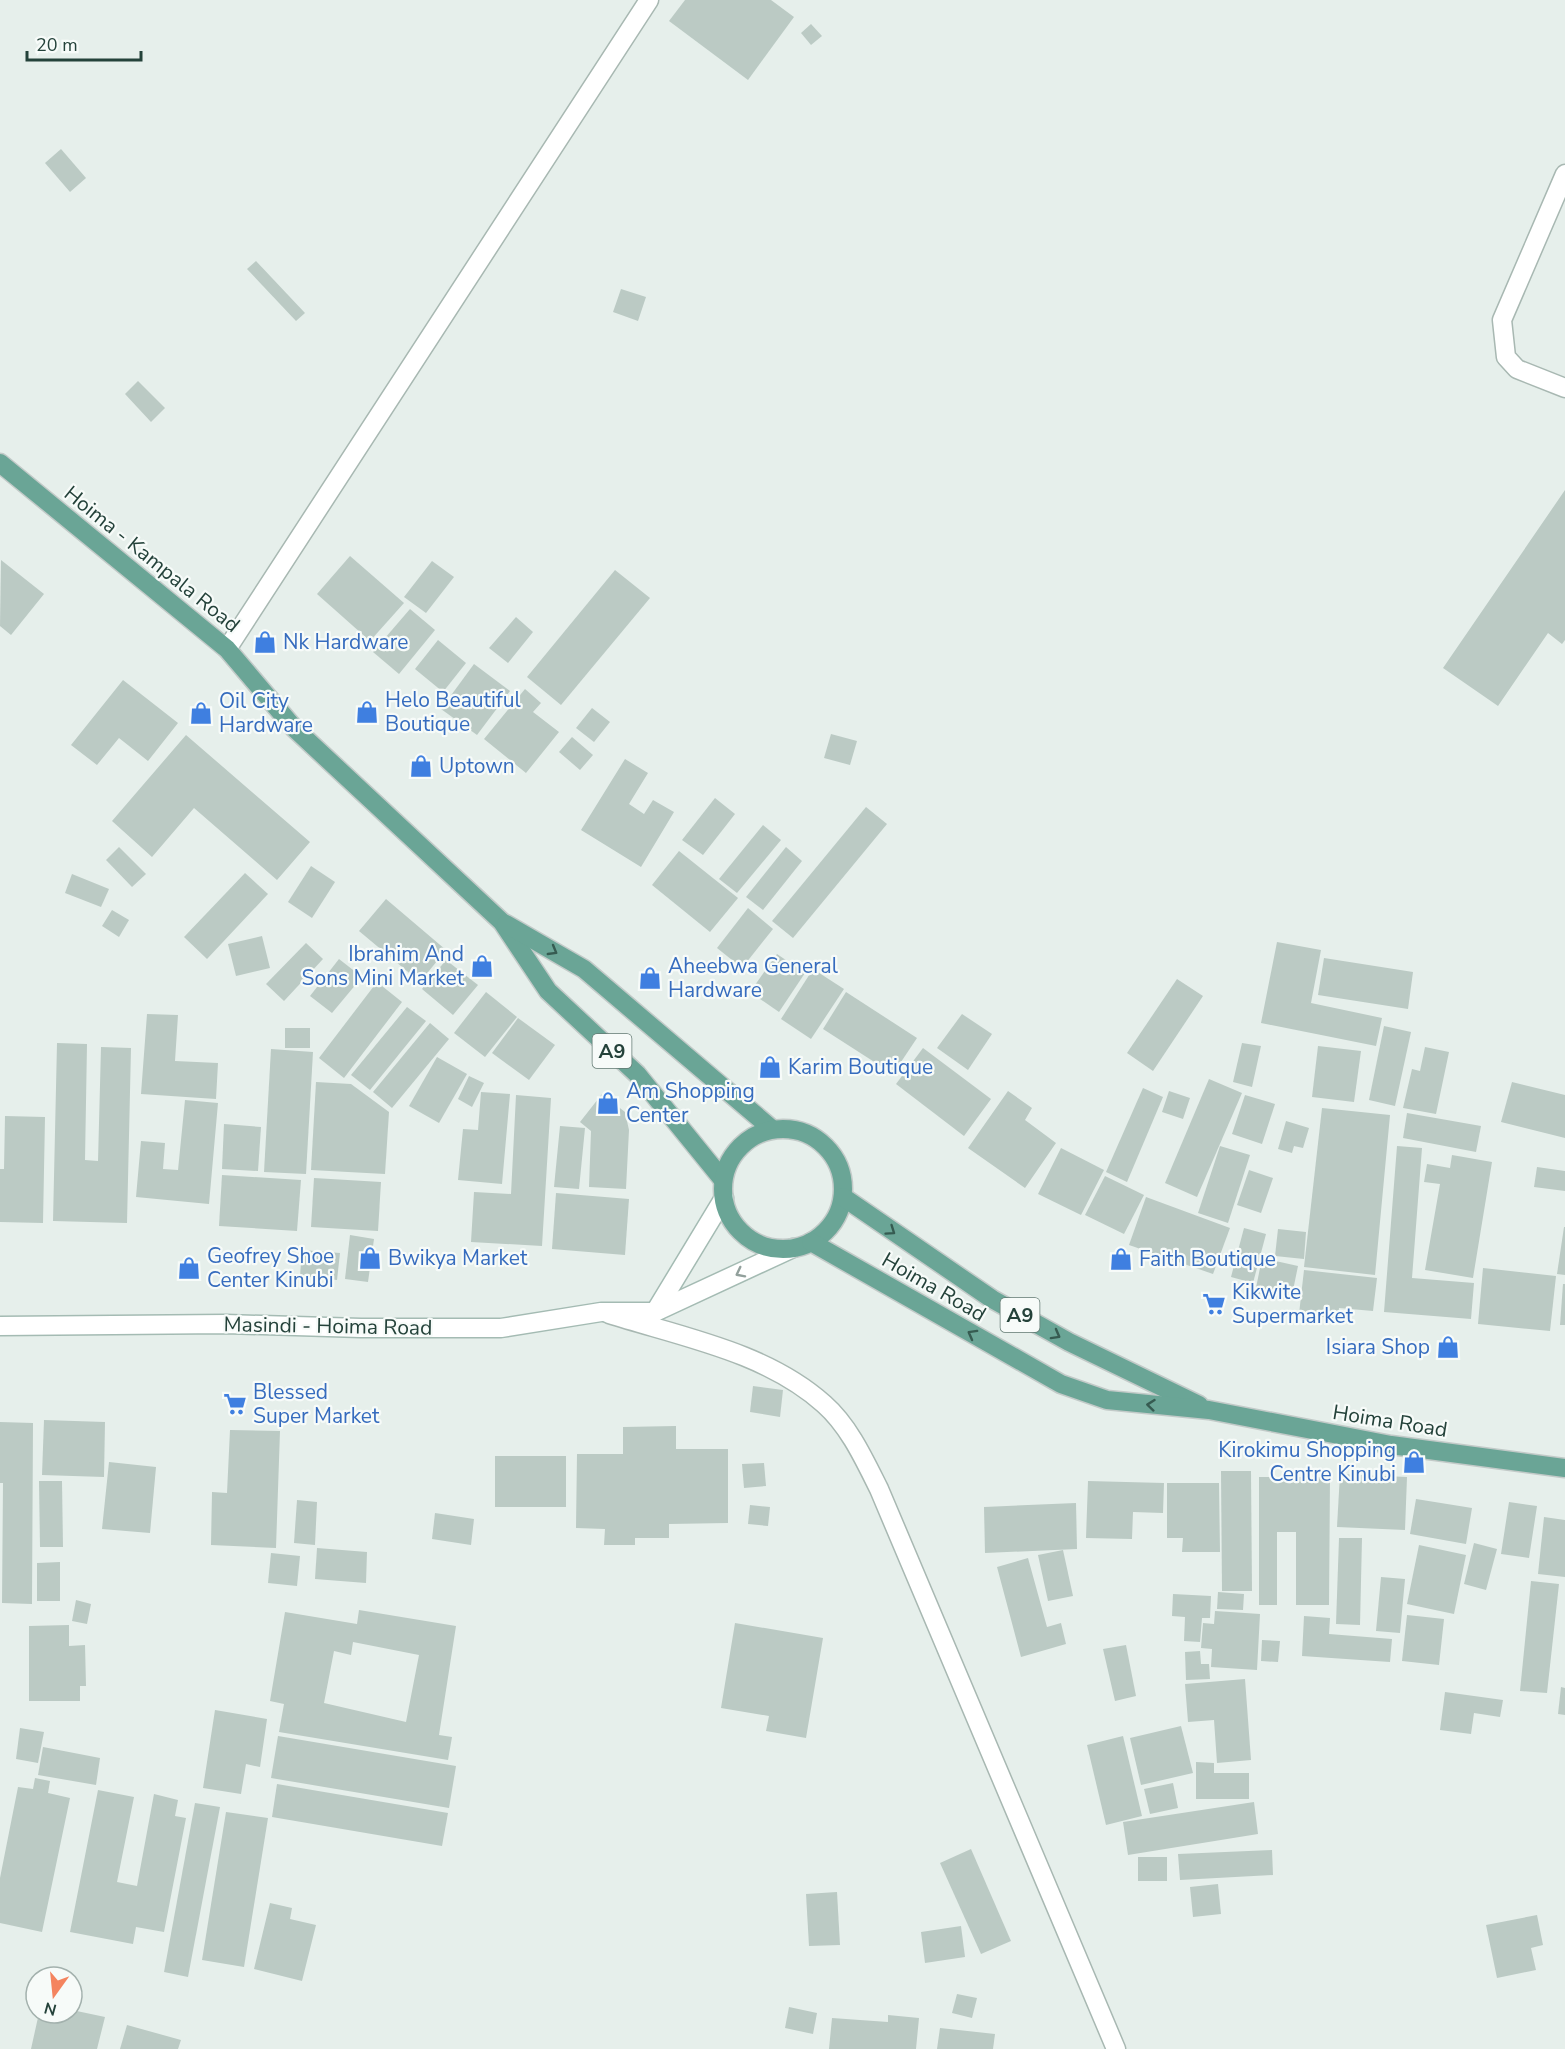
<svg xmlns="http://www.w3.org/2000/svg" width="1565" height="2049" font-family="'Nunito Sans',sans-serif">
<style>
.building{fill:#bbcac4;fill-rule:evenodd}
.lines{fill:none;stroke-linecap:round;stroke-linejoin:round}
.street-casing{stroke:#a8b8b2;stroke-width:21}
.secondary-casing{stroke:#a4bbb3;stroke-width:21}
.primary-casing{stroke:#c2cac8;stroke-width:21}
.street{stroke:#fff;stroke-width:18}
.secondary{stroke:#fff;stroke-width:18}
.primary{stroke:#6aa596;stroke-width:18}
.oneway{stroke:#365b51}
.oneway2{stroke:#92a09c}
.labels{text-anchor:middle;stroke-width:4.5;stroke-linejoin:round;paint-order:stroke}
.shield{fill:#f7fbf9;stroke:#637a73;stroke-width:1.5}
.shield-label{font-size:20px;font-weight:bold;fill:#24423a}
.street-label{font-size:21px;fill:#24423a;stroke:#f7fbf9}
.shop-label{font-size:21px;fill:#366cbe;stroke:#f7fbf9;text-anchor:start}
</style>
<rect width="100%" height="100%" fill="#e6efeb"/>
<g class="building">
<polygon points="685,0 771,0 794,17 748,80 669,21"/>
<polygon points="811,24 822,36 811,45 801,33"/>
<polygon points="61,149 86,178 70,192 45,163"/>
<polygon points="256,261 305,313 296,321 247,269"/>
<polygon points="621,289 646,297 638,321 613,312"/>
<polygon points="138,381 165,408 151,422 125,394"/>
<polygon points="1565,490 1565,640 1562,644 1548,633 1498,706 1443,668"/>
<polygon points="350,556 404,603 370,641 317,594"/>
<polygon points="1,560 44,594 11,635 0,626"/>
<polygon points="432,561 454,577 426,613 404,597"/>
<polygon points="615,570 650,598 561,705 527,677"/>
<polygon points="410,609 435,630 399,674 373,652"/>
<polygon points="516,617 533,632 508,663 489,648"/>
<polygon points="438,640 466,663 443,692 415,669"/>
<polygon points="474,664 510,691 477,735 441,709"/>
<polygon points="123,680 178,723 148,761 119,738 97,765 71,745"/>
<polygon points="525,689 541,703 533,712 559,732 526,773 484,739"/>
<polygon points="592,708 610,722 594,742 576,728"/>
<polygon points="831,734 857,741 850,765 824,758"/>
<polygon points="186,735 310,842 277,880 194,808 152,857 112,821"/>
<polygon points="572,737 593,755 580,770 559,752"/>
<polygon points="625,759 648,773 629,804 644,814 653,800 674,812 641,867 581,830"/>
<polygon points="715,798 735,814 703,855 682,840"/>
<polygon points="866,807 887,824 793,938 772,921"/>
<polygon points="763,825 781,840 737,893 719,879"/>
<polygon points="119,847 146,874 132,887 106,860"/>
<polygon points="786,847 802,861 763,910 746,897"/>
<polygon points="679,851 738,898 710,932 652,885"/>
<polygon points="311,866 335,882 312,918 288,902"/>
<polygon points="245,873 268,894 207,959 184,937"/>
<polygon points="72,874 109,889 101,907 65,893"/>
<polygon points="386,899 446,950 420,982 359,931"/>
<polygon points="748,908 773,929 742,968 717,948"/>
<polygon points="112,910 129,920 119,937 102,926"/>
<polygon points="262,936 270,968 236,976 228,944"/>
<polygon points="1277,942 1321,950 1311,1003 1382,1018 1376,1046 1261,1023"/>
<polygon points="306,943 323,959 284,1001 266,984"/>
<polygon points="777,954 805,973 779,1012 750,992"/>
<polygon points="1324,958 1413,972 1408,1009 1318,995"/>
<polygon points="339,959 362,977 332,1013 310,996"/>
<polygon points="446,960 478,985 453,1015 422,989"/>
<polygon points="813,969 844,989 811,1039 781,1019"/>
<polygon points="1177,979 1203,996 1153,1071 1127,1053"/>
<polygon points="377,982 402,1002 344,1078 319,1058"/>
<polygon points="486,992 517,1017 485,1057 454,1033"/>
<polygon points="846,992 917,1038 893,1074 823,1029"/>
<polygon points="407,1007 426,1021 370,1090 351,1075"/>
<polygon points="147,1014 178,1015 175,1061 218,1063 216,1099 141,1094"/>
<polygon points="962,1014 992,1034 968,1070 937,1048"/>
<polygon points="518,1018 555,1045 529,1080 492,1053"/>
<polygon points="430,1023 449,1039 392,1108 373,1092"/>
<polygon points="1384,1026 1411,1032 1395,1106 1369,1100"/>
<rect x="285" y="1028" width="25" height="20"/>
<polygon points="57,1043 87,1044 85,1160 98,1161 101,1047 131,1048 127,1223 53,1221"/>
<polygon points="1242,1043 1261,1046 1252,1087 1233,1082"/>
<polygon points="1318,1046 1361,1051 1354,1102 1312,1097"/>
<polygon points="1425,1047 1449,1052 1436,1114 1403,1108 1412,1069 1420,1071"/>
<polygon points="923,1048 991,1099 964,1136 896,1084"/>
<polygon points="271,1049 313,1052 306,1174 264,1172"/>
<polygon points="437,1057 467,1074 439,1123 409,1106"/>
<polygon points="469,1076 484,1083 472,1107 458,1099"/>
<polygon points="1209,1079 1242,1093 1197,1197 1165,1183"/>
<polygon points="316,1082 351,1084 389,1112 385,1174 311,1170"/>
<polygon points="1512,1082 1565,1095 1565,1138 1501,1122"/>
<polygon points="1143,1088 1163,1097 1127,1182 1106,1172"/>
<polygon points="1008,1091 1032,1108 1025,1120 1056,1143 1025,1188 968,1148"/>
<polygon points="1169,1091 1190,1098 1183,1119 1162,1112"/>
<polygon points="481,1092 510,1094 502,1184 458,1180 463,1129 478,1130"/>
<polygon points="602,1094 625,1112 629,1130 626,1189 589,1187 591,1131 580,1122"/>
<polygon points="516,1095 551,1098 542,1246 471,1242 474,1192 511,1194"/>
<polygon points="1245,1095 1275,1104 1262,1144 1232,1134"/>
<polygon points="185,1100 218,1103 209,1204 136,1197 141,1141 165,1143 163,1169 178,1170"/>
<polygon points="1322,1108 1390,1115 1375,1275 1304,1267"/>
<polygon points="1407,1113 1481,1126 1476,1152 1403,1138"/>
<polygon points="5,1116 45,1117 43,1223 0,1222 0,1169 4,1169"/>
<polygon points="1286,1121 1309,1128 1303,1148 1294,1146 1292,1153 1278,1149"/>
<polygon points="224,1124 261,1127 258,1171 222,1169"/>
<polygon points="560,1126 585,1128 579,1189 554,1187"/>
<polygon points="1220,1146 1250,1155 1228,1223 1198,1213"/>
<polygon points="1397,1146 1422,1148 1412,1278 1474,1283 1471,1319 1384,1312"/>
<polygon points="1061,1148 1104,1170 1081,1215 1038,1194"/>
<polygon points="1452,1155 1492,1162 1473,1278 1425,1270 1440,1184 1424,1182 1427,1164 1450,1168"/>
<polygon points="1537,1167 1565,1171 1565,1191 1534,1187"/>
<polygon points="1249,1170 1273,1178 1261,1213 1237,1205"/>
<polygon points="222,1175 301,1180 297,1231 219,1226"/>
<polygon points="1105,1176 1144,1195 1124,1234 1085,1215"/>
<polygon points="314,1178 381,1182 378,1231 311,1227"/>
<polygon points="556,1193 629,1199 625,1255 552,1249"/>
<polygon points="1146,1197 1230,1228 1213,1274 1129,1245"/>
<polygon points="1564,1227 1565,1227 1565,1275 1557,1274"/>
<polygon points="1244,1228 1266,1234 1253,1283 1231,1277"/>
<polygon points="1278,1229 1306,1232 1304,1259 1275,1256"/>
<polygon points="350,1235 374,1239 368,1282 345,1279"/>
<polygon points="302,1250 340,1253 337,1280 300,1276"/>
<polygon points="1262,1258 1298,1266 1291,1300 1255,1293"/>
<polygon points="1483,1268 1556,1276 1550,1331 1478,1324"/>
<polygon points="1304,1270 1377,1278 1373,1311 1339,1308 1338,1319 1299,1314"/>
<polygon points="1563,1284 1565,1284 1565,1325 1560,1325"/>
<polygon points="753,1386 783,1390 780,1417 750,1412"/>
<polygon points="44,1420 105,1422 104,1477 42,1475"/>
<polygon points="0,1422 33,1423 32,1604 2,1603 3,1483 0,1483"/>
<polygon points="676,1426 676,1449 728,1449 728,1523 669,1524 669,1538 635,1538 635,1545 604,1545 605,1529 576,1528 577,1454 623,1454 623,1427"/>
<polygon points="230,1430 280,1431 276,1548 211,1545 212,1492 227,1493"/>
<rect x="495" y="1456" width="71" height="51"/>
<polygon points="109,1462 156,1467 150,1533 102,1529"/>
<polygon points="764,1463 766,1486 744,1488 742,1464"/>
<polygon points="1221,1471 1251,1471 1252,1591 1222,1591"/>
<polygon points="1340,1474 1407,1477 1405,1530 1337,1527"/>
<polygon points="1259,1477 1330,1477 1329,1605 1296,1605 1296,1532 1277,1532 1277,1605 1259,1605"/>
<polygon points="39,1481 62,1481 63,1547 40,1547"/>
<polygon points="1088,1481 1164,1483 1163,1513 1133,1512 1132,1539 1086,1538"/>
<polygon points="1167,1483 1219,1483 1220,1552 1182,1552 1183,1538 1167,1538"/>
<polygon points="1416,1499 1472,1508 1466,1544 1410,1534"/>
<polygon points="297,1500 317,1502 315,1545 294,1543"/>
<polygon points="1509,1502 1537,1506 1529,1558 1501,1554"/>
<polygon points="1076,1503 1077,1549 985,1553 984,1507"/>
<polygon points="750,1505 770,1507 768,1526 748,1524"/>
<polygon points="435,1513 474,1519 471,1545 432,1539"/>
<polygon points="1544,1517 1565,1520 1565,1577 1538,1574"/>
<polygon points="1339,1538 1362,1538 1360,1625 1336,1624"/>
<polygon points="1474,1543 1497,1549 1486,1590 1464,1584"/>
<polygon points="1419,1545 1466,1555 1454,1614 1407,1604"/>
<polygon points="317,1548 367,1552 366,1583 315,1579"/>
<polygon points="1063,1550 1073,1596 1048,1601 1038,1555"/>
<polygon points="271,1553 300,1556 297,1586 268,1583"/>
<polygon points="1028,1558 1047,1627 1061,1623 1066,1644 1021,1657 997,1567"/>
<polygon points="60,1562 60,1601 37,1601 37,1563"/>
<polygon points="1381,1577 1405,1579 1400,1633 1376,1631"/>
<polygon points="1531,1581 1559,1584 1547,1693 1520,1691"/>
<polygon points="1218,1592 1244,1594 1243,1610 1217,1609"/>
<polygon points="1173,1594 1211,1596 1210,1618 1202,1618 1200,1642 1184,1641 1185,1617 1172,1616"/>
<polygon points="76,1600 91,1604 87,1624 72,1621"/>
<path d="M359 1610 456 1626 439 1735 452 1737 448 1760 279 1732 284 1704 270 1701 285 1612 357 1624ZM353 1642 419 1655 406 1722 324 1703 334 1651 351 1655Z"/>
<polygon points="1215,1611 1260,1614 1257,1670 1211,1667 1212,1649 1201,1648 1203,1623 1214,1624"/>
<polygon points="1407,1615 1444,1619 1439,1665 1402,1661"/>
<polygon points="1304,1616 1330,1618 1329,1634 1392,1639 1390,1662 1302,1656"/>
<polygon points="735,1623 823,1638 806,1738 766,1731 769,1716 721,1708"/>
<polygon points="69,1625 69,1646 85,1645 86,1686 80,1686 80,1701 29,1701 29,1626"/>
<polygon points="1262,1640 1280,1641 1278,1662 1261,1661"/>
<polygon points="1126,1645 1136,1696 1115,1701 1103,1649"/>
<polygon points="1200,1651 1201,1664 1209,1664 1210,1679 1186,1680 1185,1652"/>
<polygon points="1245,1679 1251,1760 1217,1763 1214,1720 1188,1722 1185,1684"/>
<polygon points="1561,1687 1565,1688 1565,1715 1558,1714"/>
<polygon points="1445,1692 1503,1700 1500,1717 1474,1713 1471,1734 1440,1730"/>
<polygon points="215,1710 267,1719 260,1767 246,1764 241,1794 203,1788"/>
<polygon points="1181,1726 1193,1773 1141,1785 1130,1738"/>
<polygon points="20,1728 44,1732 38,1763 16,1759"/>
<polygon points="278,1736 456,1766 449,1808 271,1778"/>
<polygon points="1123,1736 1142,1816 1106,1825 1087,1745"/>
<polygon points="43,1747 100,1758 96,1785 38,1775"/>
<polygon points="1196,1762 1214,1763 1214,1773 1249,1773 1249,1799 1196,1799"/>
<polygon points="35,1778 50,1781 48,1793 70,1798 42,1932 0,1923 0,1878 18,1787 33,1789"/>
<polygon points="1173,1783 1178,1808 1150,1814 1144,1789"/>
<polygon points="277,1784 448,1813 442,1846 272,1817"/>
<polygon points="98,1790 134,1797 117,1882 137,1886 154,1794 178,1800 175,1816 186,1818 164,1932 136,1927 133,1944 70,1932"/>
<polygon points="1254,1802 1258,1834 1128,1855 1123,1822"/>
<polygon points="195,1803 220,1807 188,1977 164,1972"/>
<polygon points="226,1812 268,1818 244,1967 202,1960"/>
<polygon points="971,1849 1011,1941 981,1954 940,1863"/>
<polygon points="1272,1850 1273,1875 1180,1880 1178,1854"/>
<rect x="1138" y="1857" width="29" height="24"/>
<polygon points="1218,1884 1221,1914 1193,1917 1190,1887"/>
<polygon points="837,1892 840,1945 809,1946 806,1894"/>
<polygon points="270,1903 292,1908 290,1919 316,1925 302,1981 254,1969"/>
<polygon points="1537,1915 1543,1945 1531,1948 1536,1970 1497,1978 1486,1925"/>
<polygon points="961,1926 965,1957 925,1963 921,1932"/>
<polygon points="957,1994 977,1998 972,2018 952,2013"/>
<polygon points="789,2007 817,2013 813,2034 785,2028"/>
<polygon points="72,2010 105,2017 97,2049 31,2049 39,2013 72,2013"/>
<polygon points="888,2015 919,2018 916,2049 829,2049 832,2018 888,2022"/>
<polygon points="127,2025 181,2040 178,2049 120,2049"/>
<polygon points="940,2028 995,2034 993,2049 937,2049"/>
</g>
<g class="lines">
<g class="street-casing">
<g id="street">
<polyline points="1565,174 1502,320 1506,357 1517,369 1565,388"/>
<polyline points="227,649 649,0"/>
<path d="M609 1314C682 1337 766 1352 824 1404 849 1426 864 1459 879 1489L1116 2049"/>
</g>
</g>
<g class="secondary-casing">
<g id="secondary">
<polyline points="655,1312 724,1198"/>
<polyline points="0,1326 226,1324 361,1328 501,1328 601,1312 655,1312 793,1248"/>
</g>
</g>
<g class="primary-casing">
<g id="primary">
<polyline points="0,463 227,649 294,728 502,922 548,991 637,1074 723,1180"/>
<polyline points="506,924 584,969 772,1129"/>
<circle cx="783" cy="1189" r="60"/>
<polyline points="843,1197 992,1299 1069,1342 1199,1405"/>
<polyline points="811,1242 1061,1384 1107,1400 1209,1410 1391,1445 1565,1468"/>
</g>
</g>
<use href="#street" class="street"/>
<use href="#secondary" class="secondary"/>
<use href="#primary" class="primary"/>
</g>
<defs><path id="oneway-chevron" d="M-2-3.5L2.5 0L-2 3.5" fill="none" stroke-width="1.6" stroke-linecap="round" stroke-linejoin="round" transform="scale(1.5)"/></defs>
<g class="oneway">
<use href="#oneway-chevron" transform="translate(553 951) rotate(30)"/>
<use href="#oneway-chevron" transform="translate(891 1231) rotate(35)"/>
<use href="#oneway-chevron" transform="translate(972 1334) rotate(-151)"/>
<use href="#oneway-chevron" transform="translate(1056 1335) rotate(29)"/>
<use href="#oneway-chevron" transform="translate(1151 1405) rotate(-174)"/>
</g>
<use class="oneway2" href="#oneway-chevron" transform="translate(740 1273) rotate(153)"/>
<defs>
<g id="shop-bare" transform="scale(1.8)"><path d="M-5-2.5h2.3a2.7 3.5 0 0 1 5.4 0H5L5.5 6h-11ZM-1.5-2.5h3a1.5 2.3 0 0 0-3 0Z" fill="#3f7fe0" stroke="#f7fbf9" stroke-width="2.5" paint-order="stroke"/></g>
<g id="supermarket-bare" transform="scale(1.8)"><path d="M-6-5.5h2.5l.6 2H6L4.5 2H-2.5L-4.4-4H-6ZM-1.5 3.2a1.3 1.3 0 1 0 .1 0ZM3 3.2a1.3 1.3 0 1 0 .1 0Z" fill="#3f7fe0" stroke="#f7fbf9" stroke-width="2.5" paint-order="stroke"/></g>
</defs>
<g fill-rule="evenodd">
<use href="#shop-bare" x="265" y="642"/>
<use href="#shop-bare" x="367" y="712"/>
<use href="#shop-bare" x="201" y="713"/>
<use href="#shop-bare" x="421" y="766"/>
<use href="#shop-bare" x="482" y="966"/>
<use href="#shop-bare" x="650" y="978"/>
<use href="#shop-bare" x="770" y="1067"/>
<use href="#shop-bare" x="608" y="1103"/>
<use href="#shop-bare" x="370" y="1258"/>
<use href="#shop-bare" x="1121" y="1259"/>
<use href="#shop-bare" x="189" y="1268"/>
<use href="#supermarket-bare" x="1214" y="1304"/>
<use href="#shop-bare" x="1448" y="1347"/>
<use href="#supermarket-bare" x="235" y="1404"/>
<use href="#shop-bare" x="1414" y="1462"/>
</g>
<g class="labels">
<g class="shield">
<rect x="592.5" y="1034" width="39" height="34" rx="4.5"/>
<rect x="1000.5" y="1298" width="39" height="34" rx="4.5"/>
</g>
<g class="shield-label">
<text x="612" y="1058">A9</text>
<text x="1020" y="1322">A9</text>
</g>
<g class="street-label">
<text transform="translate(152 559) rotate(39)" y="7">Hoima - Kampala Road</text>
<text transform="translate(934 1287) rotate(30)" y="7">Hoima Road</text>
<text transform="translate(328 1326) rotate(1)" y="7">Masindi - Hoima Road</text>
<text transform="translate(1390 1421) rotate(9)" y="7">Hoima Road</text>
</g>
<g class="shop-label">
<text x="283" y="649">Nk Hardware</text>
<text x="385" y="707">Helo Beautiful<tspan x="385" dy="24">Boutique</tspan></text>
<text x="219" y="708">Oil City<tspan x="219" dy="24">Hardware</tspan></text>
<text x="439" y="773">Uptown</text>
<text x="464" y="961" text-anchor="end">Ibrahim And<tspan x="464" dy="24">Sons Mini Market</tspan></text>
<text x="668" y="973">Aheebwa General<tspan x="668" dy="24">Hardware</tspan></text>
<text x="788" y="1074">Karim Boutique</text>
<text x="626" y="1098">Am Shopping<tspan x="626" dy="24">Center</tspan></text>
<text x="207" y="1263">Geofrey Shoe<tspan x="207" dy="24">Center Kinubi</tspan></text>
<text x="388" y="1265">Bwikya Market</text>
<text x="1139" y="1266">Faith Boutique</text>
<text x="1232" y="1299">Kikwite<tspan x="1232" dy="24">Supermarket</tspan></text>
<text x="1430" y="1354" text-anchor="end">Isiara Shop</text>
<text x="253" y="1399">Blessed<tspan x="253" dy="24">Super Market</tspan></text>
<text x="1396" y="1457" text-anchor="end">Kirokimu Shopping<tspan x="1396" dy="24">Centre Kinubi</tspan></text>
</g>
</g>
<g transform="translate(54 1995) rotate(195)"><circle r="28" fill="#f7fbf9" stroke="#a3b1ad" stroke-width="1.5"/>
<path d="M0-4.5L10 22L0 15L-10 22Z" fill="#f4845f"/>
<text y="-9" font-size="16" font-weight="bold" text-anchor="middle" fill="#24423a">N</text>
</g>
<path d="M27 51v9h114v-9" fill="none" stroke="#24423a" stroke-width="3"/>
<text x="36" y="51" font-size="18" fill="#24423a" stroke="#f7fbf9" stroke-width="4.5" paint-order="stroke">20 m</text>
</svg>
